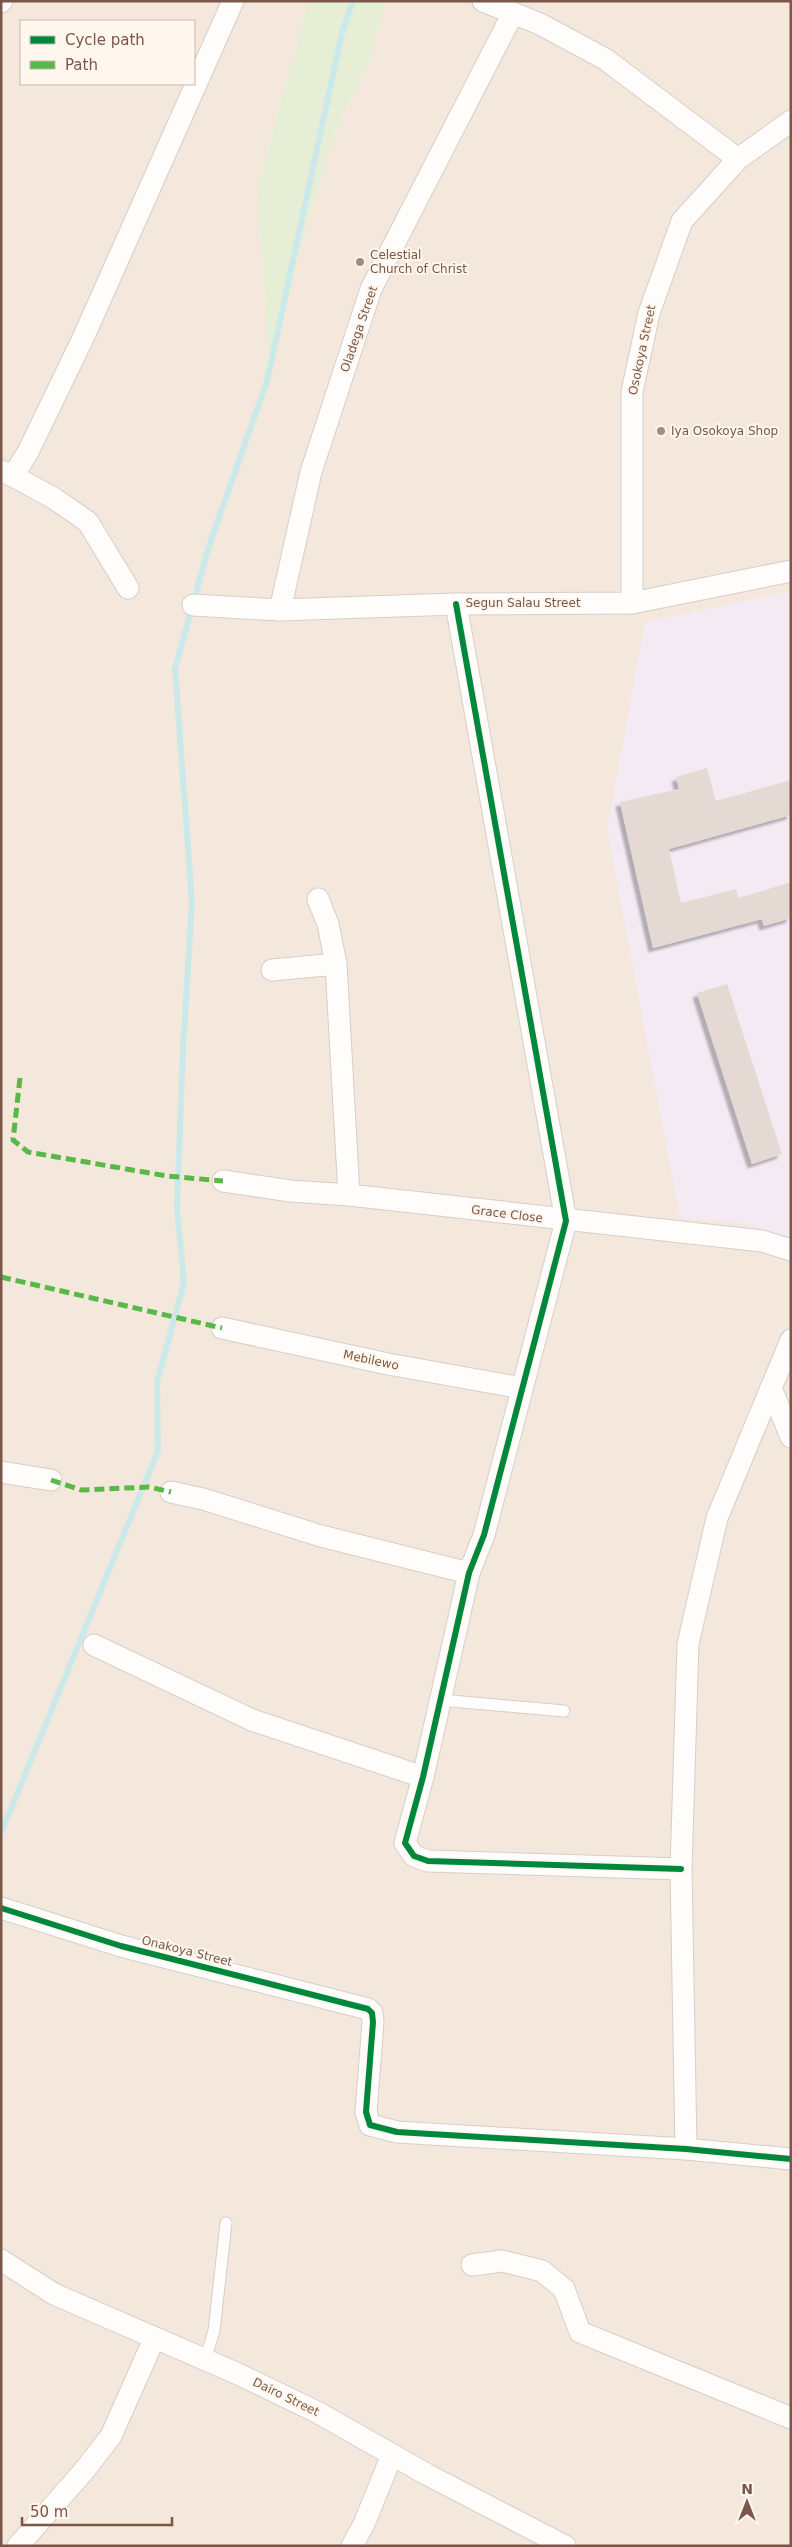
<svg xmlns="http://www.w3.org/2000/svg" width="792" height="2547" font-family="'DejaVu Sans',sans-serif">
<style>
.residential{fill:#f4e7dc;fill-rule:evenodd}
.education{fill:#f4eaf4}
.green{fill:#e6efd5}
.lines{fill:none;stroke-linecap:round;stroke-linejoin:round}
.stream{stroke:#cce9ea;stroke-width:6}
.building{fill:#e5dad3;filter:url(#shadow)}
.service-casing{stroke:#d7cec8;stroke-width:13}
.minor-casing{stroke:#d7cec8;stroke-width:23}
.service{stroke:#fefdfc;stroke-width:11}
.minor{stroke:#fefdfc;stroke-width:21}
.quiet{stroke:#58b947;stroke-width:5;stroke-dasharray:10 5;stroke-linecap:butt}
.cycleway-casing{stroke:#fff7ee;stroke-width:9}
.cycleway{stroke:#00873e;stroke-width:6}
.poi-dot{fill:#a68d81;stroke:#fff7ee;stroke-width:2}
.labels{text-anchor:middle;stroke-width:4;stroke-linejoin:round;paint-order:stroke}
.poi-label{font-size:12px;fill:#7a5748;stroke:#fff7ee;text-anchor:start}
.street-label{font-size:12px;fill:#7a5748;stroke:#fff7ee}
</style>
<defs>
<filter id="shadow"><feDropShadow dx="-4.5" dy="4.5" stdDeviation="1" flood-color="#0004"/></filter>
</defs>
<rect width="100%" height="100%" fill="#f8f2ec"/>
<path class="residential" d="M1 1H308L257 191 269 354 335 133 371 58 384 1H791V2546H1ZM21 21H194V84H21Z"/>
<polygon class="education" points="791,591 791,1238 744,1223 680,1219 607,829 645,622"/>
<polygon class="green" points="308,1 384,1 371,58 335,133 269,355 257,191"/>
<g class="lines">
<polyline class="stream" points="1,1833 158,1451 157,1382 184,1283 177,1208 183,1049 192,902 175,669 209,546 267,381 342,33 353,1"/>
</g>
<g class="building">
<polygon points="707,768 716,801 791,780 791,815 669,849 681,903 736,889 739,898 791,882 791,918 764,926 762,919 653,948 620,802 679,789 676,777"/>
<polygon points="727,984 782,1154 752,1164 697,993"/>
</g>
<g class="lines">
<g class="service-casing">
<g id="service">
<polyline points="440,1700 564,1711"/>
<polyline points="205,2360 214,2331 226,2223"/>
</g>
</g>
<g class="minor-casing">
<g id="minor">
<polyline points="483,1 540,24 605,59 738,159"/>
<polyline points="1,2 2,1"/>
<polyline points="1,471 13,476 28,452 84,336 233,1"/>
<polyline points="13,476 55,499 88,522 128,588"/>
<polyline points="632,603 632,392 649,313 682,221 738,159 791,121"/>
<polyline points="456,604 566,1221 484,1535 469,1573 423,1777 405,1843 414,1856 428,1861 681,1869"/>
<polyline points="193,605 280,610 456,604 632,603 791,571"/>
<polyline points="280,610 311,472 371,289 513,13"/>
<polyline points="318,899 328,924 336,964"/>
<polyline points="272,970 336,964 349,1195"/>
<polyline points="223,1181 291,1191 349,1195 762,1241 791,1250"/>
<polyline points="222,1328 388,1364 522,1388"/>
<polyline points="771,1388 791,1437"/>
<polyline points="1,1472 51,1480"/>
<polyline points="171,1492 203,1499 321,1536 469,1573"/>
<polyline points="94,1645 252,1720 423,1777"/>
<polyline points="1,1908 121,1946 368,2009 372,2013 373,2022 366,2112 370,2125 397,2132 686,2149 791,2159"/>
<polyline points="686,2149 681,1869 688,1644 717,1518 791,1340"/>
<polyline points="1,2260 54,2294 236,2373 317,2412 428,2475 565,2546"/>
<polyline points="472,2265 502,2261 542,2271 564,2289 580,2332 791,2418"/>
<polyline points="18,2546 83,2472 111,2436 154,2339"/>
<polyline points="352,2546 364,2524 392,2455"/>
</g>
</g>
<use href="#service" class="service"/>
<use href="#minor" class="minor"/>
<g class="quiet">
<polyline points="20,1078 13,1140 28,1152 167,1176 223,1181"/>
<polyline points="1,1277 222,1328"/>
<polyline points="51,1480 81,1490 149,1487 171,1492"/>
</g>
<g class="cycleway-casing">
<g id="cycleway">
<polyline points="456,604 566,1221 484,1535 469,1573 423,1777 405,1843 414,1856 428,1861 681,1869"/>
<polyline points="1,1908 121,1946 368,2009 372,2013 373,2022 366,2112 370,2125 397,2132 686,2149 791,2159"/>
</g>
</g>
<use href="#cycleway" class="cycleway"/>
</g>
<g class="poi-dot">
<circle cx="360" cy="262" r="5"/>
<circle cx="661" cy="431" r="5"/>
</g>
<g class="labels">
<g class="poi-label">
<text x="370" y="259">Celestial<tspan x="370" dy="14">Church of Christ</tspan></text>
<text x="671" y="435">Iya Osokoya Shop</text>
</g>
<g class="street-label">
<text transform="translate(359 329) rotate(-71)" y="4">Oladega Street</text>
<text transform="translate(642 350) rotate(-78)" y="4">Osokoya Street</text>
<text x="523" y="607">Segun Salau Street</text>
<text transform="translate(507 1214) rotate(7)" y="4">Grace Close</text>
<text transform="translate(371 1360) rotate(12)" y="4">Mebilewo</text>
<text transform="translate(187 1951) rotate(14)" y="4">Onakoya Street</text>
<text transform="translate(286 2397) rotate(26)" y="4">Dairo Street</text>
</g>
</g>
<rect width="792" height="2547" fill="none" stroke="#7a5748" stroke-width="5"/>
<rect x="20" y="20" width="175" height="65" fill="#fff7ee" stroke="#cab7ac"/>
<rect x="30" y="36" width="25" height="8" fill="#00873e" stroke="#cab7ac"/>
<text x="65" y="45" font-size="15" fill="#7a5748">Cycle path</text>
<rect x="30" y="61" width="25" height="8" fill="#58b947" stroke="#cab7ac"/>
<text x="65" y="70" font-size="15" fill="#7a5748">Path</text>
<g transform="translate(747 2502)" stroke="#fff7ee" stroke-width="4" paint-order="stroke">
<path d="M0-4L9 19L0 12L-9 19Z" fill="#7a5748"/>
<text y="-8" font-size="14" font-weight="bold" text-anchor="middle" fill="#7a5748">N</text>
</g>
<path d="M22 2517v8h150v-8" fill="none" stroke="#7a5748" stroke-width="2.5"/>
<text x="30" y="2517" font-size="15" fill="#7a5748" stroke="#fff7ee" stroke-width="4" paint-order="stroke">50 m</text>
</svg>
